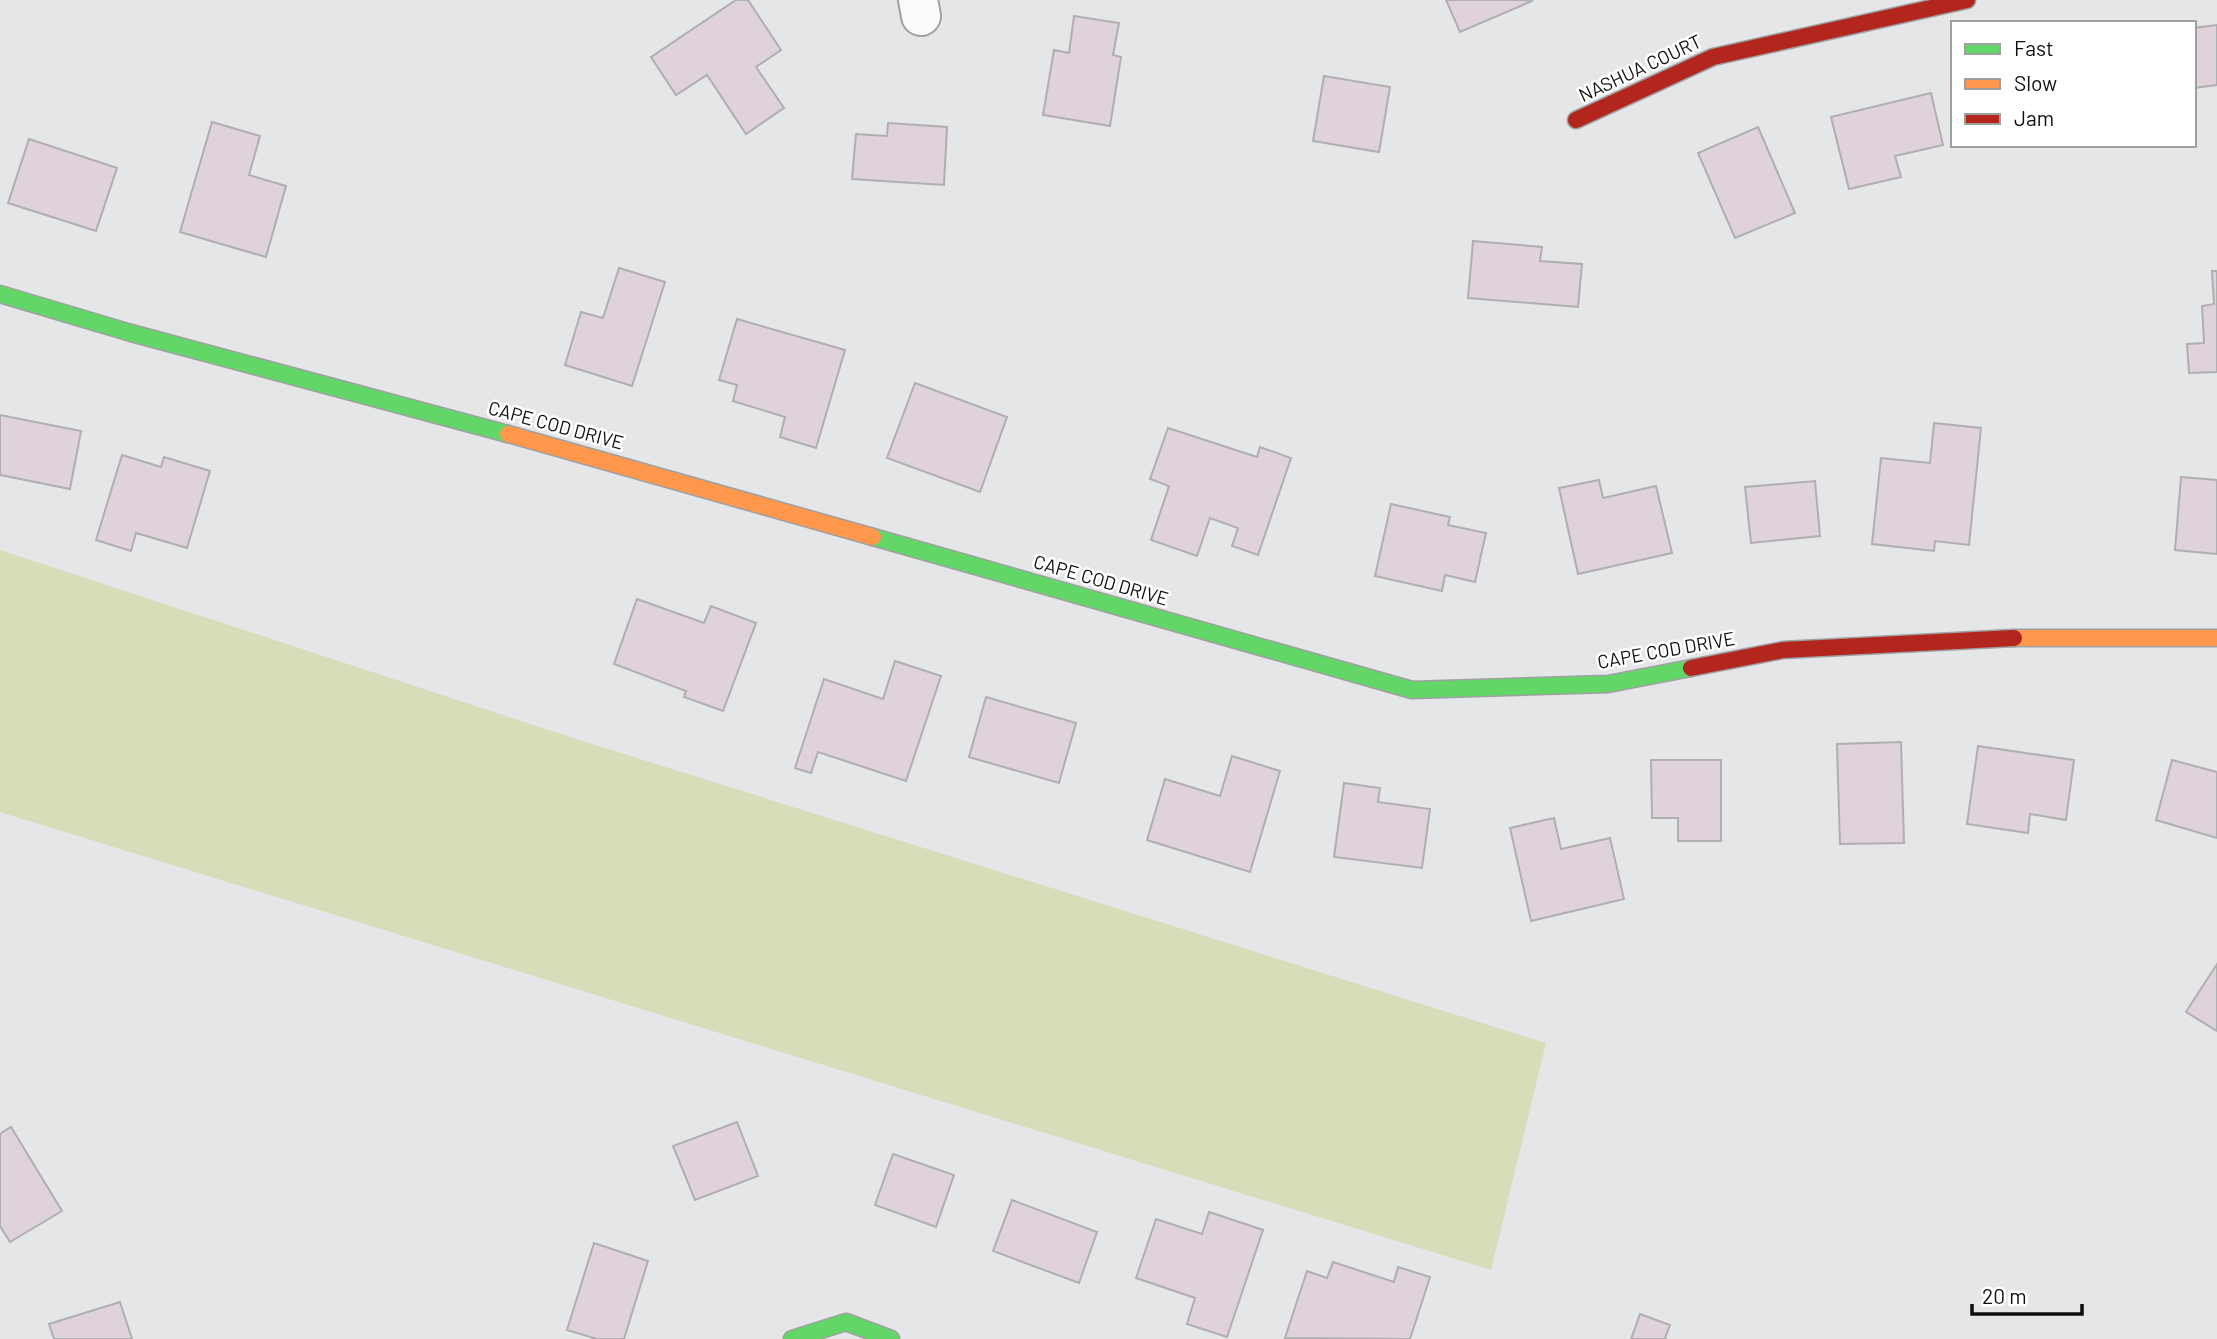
<svg xmlns="http://www.w3.org/2000/svg" width="2217" height="1339" font-family="Barlow,sans-serif">
<style>
.green{fill:#d6ddb9}
.building{fill:#dfd2da;stroke:#afaeb0;stroke-width:2}
.lines{fill:none;stroke-linecap:round;stroke-linejoin:round}
.street-casing{stroke:#9fa0a1;stroke-width:42}
.fast-casing{stroke:#9fa0a1;stroke-width:19}
.slow-casing{stroke:#9fa0a1;stroke-width:19}
.jam-casing{stroke:#9fa0a1;stroke-width:19}
.street{stroke:#fbfbfc;stroke-width:38}
.fast{stroke:#63d668;stroke-width:16}
.slow{stroke:#ff974d;stroke-width:16}
.jam{stroke:#b3261e;stroke-width:16}
.labels{text-anchor:middle;stroke-width:5;stroke-linejoin:round;paint-order:stroke}
.street-label{font-size:19px;fill:#0d0e0f;stroke:#fff}
</style>
<rect width="100%" height="100%" fill="#e5e6e8"/>
<polygon class="green" points="0,550 570,737 1546,1043 1491,1270 0,812"/>
<g class="building">
<polygon points="736,0 748,0 781,50 756,67 784,108 746,134 707,75 676,95 651,57"/>
<polygon points="1446,0 1531,0 1532,1 1460,32"/>
<polygon points="1074,16 1119,23 1113,55 1121,57 1110,126 1043,115 1054,50 1069,53"/>
<polygon points="2217,25 2217,85 2194,88 2194,28"/>
<polygon points="1324,76 1390,87 1379,152 1313,141"/>
<polygon points="1931,93 1943,145 1895,156 1901,177 1849,189 1831,117"/>
<polygon points="212,122 260,136 249,175 286,186 266,257 180,232"/>
<polygon points="888,123 947,127 944,185 852,179 856,134 887,136"/>
<polygon points="1758,127 1795,213 1735,238 1698,153"/>
<polygon points="29,139 117,168 96,231 8,203"/>
<polygon points="1473,241 1542,247 1540,261 1582,264 1578,307 1468,298"/>
<polygon points="619,268 665,282 632,386 565,365 581,312 603,318"/>
<polygon points="2212,271 2217,271 2217,372 2189,373 2187,344 2204,343 2202,306 2214,304"/>
<polygon points="737,319 845,350 816,448 780,437 785,417 733,401 737,385 719,380"/>
<polygon points="915,383 1007,417 980,492 887,458"/>
<polygon points="0,415 81,431 70,489 0,475"/>
<polygon points="1934,423 1981,428 1969,545 1935,541 1934,551 1872,544 1881,458 1930,463"/>
<polygon points="1168,428 1257,457 1260,447 1291,458 1258,555 1232,546 1238,528 1210,518 1197,556 1151,540 1169,486 1150,479"/>
<polygon points="122,455 161,467 164,457 210,471 187,548 136,533 131,551 96,540"/>
<polygon points="2181,477 2217,480 2217,554 2175,550"/>
<polygon points="1599,480 1603,498 1656,486 1672,553 1578,574 1559,488"/>
<polygon points="1815,481 1820,536 1751,543 1745,487"/>
<polygon points="1391,504 1450,517 1448,525 1486,533 1475,582 1445,575 1442,591 1375,576"/>
<polygon points="637,599 704,623 711,606 756,623 723,711 684,697 686,691 614,664"/>
<polygon points="895,661 941,676 906,781 818,752 811,773 795,768 824,679 883,699"/>
<polygon points="986,697 1076,723 1059,783 969,757"/>
<polygon points="1901,742 1904,843 1840,844 1837,744"/>
<polygon points="1978,746 2074,760 2066,820 2030,814 2028,833 1967,824"/>
<polygon points="1232,756 1280,771 1250,872 1147,840 1165,779 1220,796"/>
<polygon points="1651,760 1721,760 1721,841 1678,841 1678,818 1652,818"/>
<polygon points="2172,760 2217,772 2217,838 2156,820"/>
<polygon points="1344,783 1380,788 1378,802 1430,809 1422,868 1334,857"/>
<polygon points="1554,818 1561,849 1610,838 1624,899 1531,921 1510,828"/>
<polygon points="2217,964 2217,1031 2186,1012"/>
<polygon points="737,1122 758,1176 695,1200 673,1146"/>
<polygon points="11,1127 62,1211 10,1242 0,1226 0,1134"/>
<polygon points="893,1154 954,1175 936,1227 875,1205"/>
<polygon points="1012,1200 1097,1232 1079,1283 993,1251"/>
<polygon points="1209,1212 1263,1230 1227,1337 1187,1324 1195,1298 1136,1278 1156,1219 1202,1234"/>
<polygon points="594,1243 648,1261 624,1339 597,1339 567,1330"/>
<polygon points="1333,1262 1394,1282 1398,1267 1430,1277 1410,1339 1285,1338 1307,1271 1327,1278"/>
<polygon points="120,1302 132,1339 54,1339 49,1324"/>
<polygon points="1640,1314 1670,1325 1665,1338 1666,1339 1631,1339"/>
</g>
<g class="lines">
<g class="street-casing">
<polyline id="street" points="918,0 921,16"/>
</g>
<g class="fast-casing">
<g id="fast">
<polyline points="0,294 131,333 508,434"/>
<polyline points="873,537 1412,690 1608,684 1691,668"/>
<polyline points="792,1339 846,1322 891,1339"/>
</g>
</g>
<g class="slow-casing">
<g id="slow">
<polyline points="508,434 873,537"/>
<polyline points="2014,638 2217,638"/>
</g>
</g>
<g class="jam-casing">
<g id="jam">
<polyline points="1576,120 1713,57 1967,0"/>
<polyline points="1691,668 1783,650 2014,638"/>
</g>
</g>
<use href="#street" class="street"/>
<use href="#fast" class="fast"/>
<use href="#slow" class="slow"/>
<use href="#jam" class="jam"/>
</g>
<g class="labels">
<g class="street-label">
<text transform="translate(1640 68) rotate(-25)" y="7">NASHUA COURT</text>
<text transform="translate(556 425) rotate(15)" y="7">CAPE COD DRIVE</text>
<text transform="translate(1101 580) rotate(16)" y="7">CAPE COD DRIVE</text>
<text transform="translate(1666 650) rotate(-10)" y="7">CAPE COD DRIVE</text>
</g>
</g>
<rect x="1951" y="21" width="245" height="126" fill="#ffffff" stroke="#9e9f9f" stroke-width="2"/>
<rect x="1965" y="44" width="35" height="10" fill="#63d668" stroke="#9e9f9f" stroke-width="2"/>
<text x="2014" y="56" font-size="21" fill="#0d0e0f">Fast</text>
<rect x="1965" y="79" width="35" height="10" fill="#ff974d" stroke="#9e9f9f" stroke-width="2"/>
<text x="2014" y="91" font-size="21" fill="#0d0e0f">Slow</text>
<rect x="1965" y="114" width="35" height="10" fill="#b3261e" stroke="#9e9f9f" stroke-width="2"/>
<text x="2014" y="126" font-size="21" fill="#0d0e0f">Jam</text>
<path d="M1972 1304v10h110v-10" fill="none" stroke="#0d0e0f" stroke-width="3.5"/>
<text x="1982" y="1304" font-size="21" fill="#0d0e0f" stroke="#ffffff" stroke-width="5" paint-order="stroke">20 m</text>
</svg>
